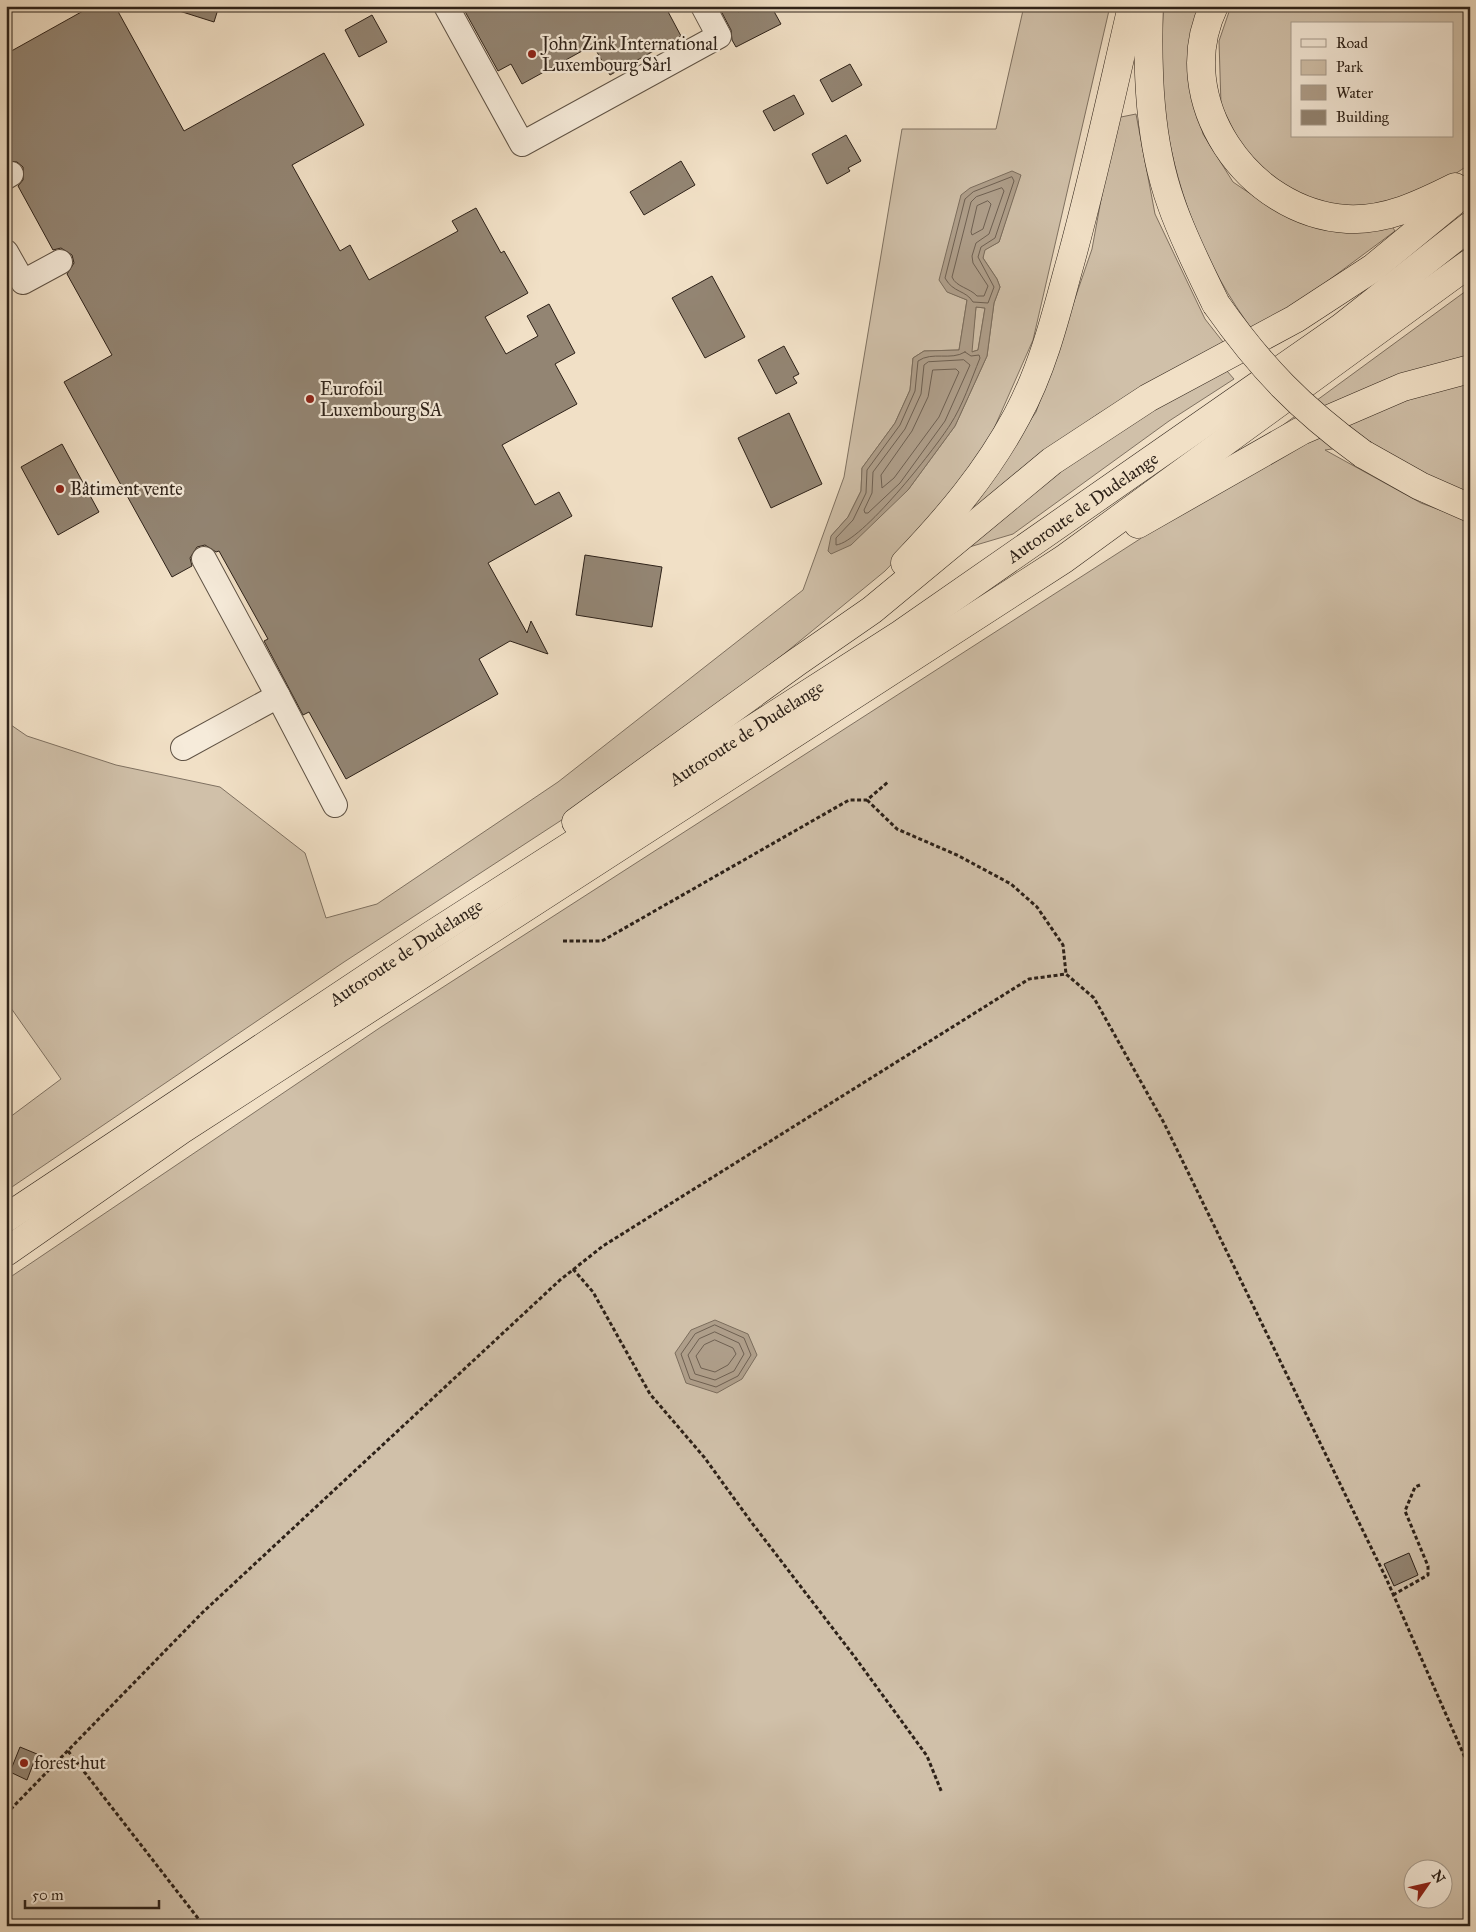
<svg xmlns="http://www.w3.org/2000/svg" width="1476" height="1932" font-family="'IM FELL Great Primer',serif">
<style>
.green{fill:#d0c0a9;stroke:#7f7161;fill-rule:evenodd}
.water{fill:#af9f8b;stroke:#7b6d5d;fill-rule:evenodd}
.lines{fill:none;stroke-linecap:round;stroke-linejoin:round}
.shore{stroke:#6e6052;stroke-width:1}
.building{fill:#938573;stroke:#2e2219}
.minor-casing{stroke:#5f5244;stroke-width:26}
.highway-casing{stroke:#2e2219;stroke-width:29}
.path{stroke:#2e2219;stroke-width:3;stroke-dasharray:4 2.5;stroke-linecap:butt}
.minor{stroke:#f6ebda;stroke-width:24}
.highway{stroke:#f1e0c6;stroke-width:28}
.highway-bridge-casing{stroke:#2e2219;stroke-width:29;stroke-linecap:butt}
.highway-bridge{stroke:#f1e0c6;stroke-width:28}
.poi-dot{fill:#8f2418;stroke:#f6ebda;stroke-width:2}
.labels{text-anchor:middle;stroke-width:4.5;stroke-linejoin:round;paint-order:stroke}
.poi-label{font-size:18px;fill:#2e2219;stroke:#f6ebda;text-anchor:start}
.street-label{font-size:18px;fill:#2e2219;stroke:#f6ebda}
</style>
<rect width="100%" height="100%" fill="#f1e0c6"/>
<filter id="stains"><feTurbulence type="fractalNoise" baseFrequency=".004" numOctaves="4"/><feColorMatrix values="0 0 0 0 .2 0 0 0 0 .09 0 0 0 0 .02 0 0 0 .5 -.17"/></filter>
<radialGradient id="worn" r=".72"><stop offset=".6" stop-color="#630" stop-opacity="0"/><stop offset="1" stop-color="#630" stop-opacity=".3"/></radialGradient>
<g class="green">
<path d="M1024 6H1110L1033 340 985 449 939 515 885 571 784 654 577 810 344 962 6 1191V1120L61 1079 6 1001V717L11 725 27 736 116 765 220 787 305 853 326 918 377 904 558 782 803 590 844 477 902 129H996ZM1020 175 999 242 984 250 983 258 997 279 1000 287 994 303 987 356 955 426 908 490 831 536 848 517 861 491 862 468 895 423 910 390 913 358 924 351 959 350 967 300 948 292Z"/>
<path d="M1163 6H1207L1191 85 1203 134 1233 182 1270 207 1391 225 1395 231 1290 309 1254 332C1203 264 1173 185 1163 101 1159 71 1163 37 1163 6Z"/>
<path d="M1231 6H1470V164L1443 182 1375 208 1336 205 1302 196 1269 176 1242 147 1221 105 1219 41ZM1292 24H1452V136H1292Z"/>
<polygon points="1136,114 1155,214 1205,319 1227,347 1098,414 1025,467 978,508 972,504 1036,412 1092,249 1116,118"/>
<polygon points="1470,288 1470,362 1268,436"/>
<polygon points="976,307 985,308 978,350 971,352"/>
<polygon points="1227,371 1234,379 1169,421 1013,534 966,548 1059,471 1144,413"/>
<path d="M1470 381V494L1442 483 1367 444 1325 450 1421 503 1470 521V1926H6V1280L381 1027 1143 537 1279 456 1355 420 1423 394ZM1414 1870H1444V1900H1414Z"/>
</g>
<g class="water">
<path d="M1012 171 1021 175 999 242 985 250 983 258 997 279 1000 287 994 303 987 356 955 426 908 490 851 545 831 554 828 551 831 536 848 517 861 491 862 468 895 423 910 390 913 358 924 351 959 350 967 300 947 292 939 280 961 195 970 188ZM976 307 985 308 978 350 972 352Z"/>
<polygon points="715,1320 748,1334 757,1355 742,1379 717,1393 686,1383 675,1353 691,1330"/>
</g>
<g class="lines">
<g class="shore">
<path d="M1012 177 1014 181 995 238 981 247 978 257 994 287 988 303 973 302C966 290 953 293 945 278L965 199 973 192Z"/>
<path d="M1002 188 1004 191 989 234 976 243 972 256 973 263 988 286 984 296H977C970 288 956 287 952 277L971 202 976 197Z"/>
<polygon points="988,201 991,204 983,229 972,235 971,232 977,206"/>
<path d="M965 352 971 356 979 355 980 358C971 380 963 405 950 425 934 450 862 542 836 545V538L853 520 866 493 867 470 900 425 915 391 918 361C932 351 951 361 965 352Z"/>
<polygon points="964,360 970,365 945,421 900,483 868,513 865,513 864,510 872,493 873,472 905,429 921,394 924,365 928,362"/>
<polygon points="933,370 956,369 959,372 939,417 894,478 882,488 881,475 912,431 928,397"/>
<polygon points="715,1325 744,1338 751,1355 738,1376 716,1387 690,1379 681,1354 695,1334"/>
<polygon points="715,1332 739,1343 744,1354 734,1371 715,1380 695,1374 688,1355 699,1339"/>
<polygon points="715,1340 733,1348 736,1354 728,1365 715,1372 701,1368 696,1356 704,1345"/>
</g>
</g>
<g class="building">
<polygon points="92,6 115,6 184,131 324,53 364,125 292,165 340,251 350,245 369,280 458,231 452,221 476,208 501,253 504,251 528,293 485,317 506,354 538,336 527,316 549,304 575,353 555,364 577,404 502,445 535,505 559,492 572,516 488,563 527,633 531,621 548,654 510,641 479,659 498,694 346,779 309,712 303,715 264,641 268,639 219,551 216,552 205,545 197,547 190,558 192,566 172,577 64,382 112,355 67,274 74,263 72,255 61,248 53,250 18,186 23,180 23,167 17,162 6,161 6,54"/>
<polygon points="174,6 219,6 214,22 173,9"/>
<polygon points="462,6 665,6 681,36 610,75 593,45 522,84 511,64 498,71"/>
<polygon points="730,6 735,6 738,12 748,6 771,6 781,24 736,47 732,40 731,30 721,11"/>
<polygon points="372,15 387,42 359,57 345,30"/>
<polygon points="850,64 862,85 832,102 820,80"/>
<polygon points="794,95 804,114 774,131 763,111"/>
<polygon points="846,135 861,161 848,168 850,171 827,184 812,154"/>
<polygon points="681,161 695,185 644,215 630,192"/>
<polygon points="712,276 745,337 705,358 672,298"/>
<polygon points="784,346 799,374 793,377 797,383 776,394 758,360"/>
<polygon points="789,413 822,484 771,508 738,438"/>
<polygon points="62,444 99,512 58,535 21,467"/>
<polygon points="585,555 662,567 652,627 576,615"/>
<polygon points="1409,1553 1418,1575 1394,1586 1384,1564"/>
<polygon points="20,1747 37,1754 27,1780 10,1772"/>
</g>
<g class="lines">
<g class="minor-casing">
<g id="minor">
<polyline points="446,6 522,144 719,36 703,6"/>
<polyline points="6,177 11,174"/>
<polyline points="6,252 23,282 60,262"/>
<polyline points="204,559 278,696"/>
<polyline points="183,748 278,696 335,805"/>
</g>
</g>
<g class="highway-casing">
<g id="highway">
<path d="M1149 6C1147 71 1149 141 1171 203 1183 238 1200 271 1216 304"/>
<path d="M1214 6C1169 100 1248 213 1347 219 1386 221 1421 204 1455 187"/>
<polyline points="1363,454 1420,486 1470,508"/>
<polyline points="1138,524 1301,431 1403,387 1470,369"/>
<path d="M905 563C948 518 987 472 1017 416 1041 372 1054 323 1067 274 1092 186 1111 96 1132 6"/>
<polyline points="576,822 797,662 872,610 1052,461 1148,398 1295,319 1373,268 1470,188"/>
<path id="s1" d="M6 1218 430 936 901 634 1342 327 1470 226"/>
<polyline points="6,1252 181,1130 1064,559 1470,263"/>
</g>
</g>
<g class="path">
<polyline points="867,800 897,829 957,855 1011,884 1037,907 1063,945 1066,974"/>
<polyline points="563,941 602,941 849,800 867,800 888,782"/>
<polyline points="573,1269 593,1292 650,1394 704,1457 752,1523 854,1656 927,1756 942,1793"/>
<polyline points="1393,1595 1428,1575 1428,1566 1405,1511 1415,1487 1420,1485"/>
<polyline points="68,1751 204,1926"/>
<polyline points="6,1814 202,1613 560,1280 603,1246 1029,979 1066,974 1094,998 1164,1123 1386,1578 1470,1769"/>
</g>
<use href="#minor" class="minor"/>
<use href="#highway" class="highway"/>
<g class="highway-bridge-casing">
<path id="highway-bridge" d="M1216 304C1261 368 1300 408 1363 454"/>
</g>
<use href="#highway-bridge" class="highway-bridge"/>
</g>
<g class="poi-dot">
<circle cx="532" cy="54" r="5"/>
<circle cx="310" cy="399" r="5"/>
<circle cx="60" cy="489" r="5"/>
<circle cx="24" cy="1763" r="5"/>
</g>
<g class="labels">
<g class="poi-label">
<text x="542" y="50">John Zink International<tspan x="542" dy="21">Luxembourg Sàrl</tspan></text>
<text x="320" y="395">Eurofoil<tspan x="320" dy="21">Luxembourg SA</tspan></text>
<text x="70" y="495">Bâtiment vente</text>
<text x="34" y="1769">forest hut</text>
</g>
<g class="street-label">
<text dy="6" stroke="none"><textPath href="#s1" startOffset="1290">Autoroute de Dudelange</textPath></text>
<text dy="6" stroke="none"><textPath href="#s1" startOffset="885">Autoroute de Dudelange</textPath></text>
<text dy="6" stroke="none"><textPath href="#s1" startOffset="480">Autoroute de Dudelange</textPath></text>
</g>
</g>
<rect width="1476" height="1932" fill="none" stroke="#f1e0c6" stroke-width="25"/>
<rect x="8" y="8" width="1461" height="1917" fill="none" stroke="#2e2219" stroke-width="2.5"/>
<rect x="12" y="12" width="1451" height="1907" fill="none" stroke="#2e2219"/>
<rect x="1291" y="22" width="162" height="115" fill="#f6ebda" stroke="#a69b8d"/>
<rect x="1301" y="39" width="25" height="8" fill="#f6ebda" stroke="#a69b8d"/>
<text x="1336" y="48" font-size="15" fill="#2e2219">Road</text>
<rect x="1301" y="60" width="25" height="15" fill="#d0c0a9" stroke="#a69b8d"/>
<text x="1336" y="72" font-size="15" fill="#2e2219">Park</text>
<rect x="1301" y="85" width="25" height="15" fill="#af9f8b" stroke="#a69b8d"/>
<text x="1336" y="98" font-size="15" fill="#2e2219">Water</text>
<rect x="1301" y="110" width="25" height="15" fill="#938573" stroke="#a69b8d"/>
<text x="1336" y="122" font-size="15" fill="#2e2219">Building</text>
<g transform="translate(1428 1884) rotate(56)"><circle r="24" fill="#f6ebda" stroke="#a69b8d"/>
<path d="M0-4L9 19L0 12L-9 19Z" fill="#8f2418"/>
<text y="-8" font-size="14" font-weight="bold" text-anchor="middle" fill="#2e2219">N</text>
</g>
<path d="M25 1900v8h134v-8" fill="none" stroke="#2e2219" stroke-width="2.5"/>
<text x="32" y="1900" font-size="15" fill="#2e2219" stroke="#f6ebda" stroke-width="4" paint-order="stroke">50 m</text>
<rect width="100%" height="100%" filter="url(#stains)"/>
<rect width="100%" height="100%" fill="url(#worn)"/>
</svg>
